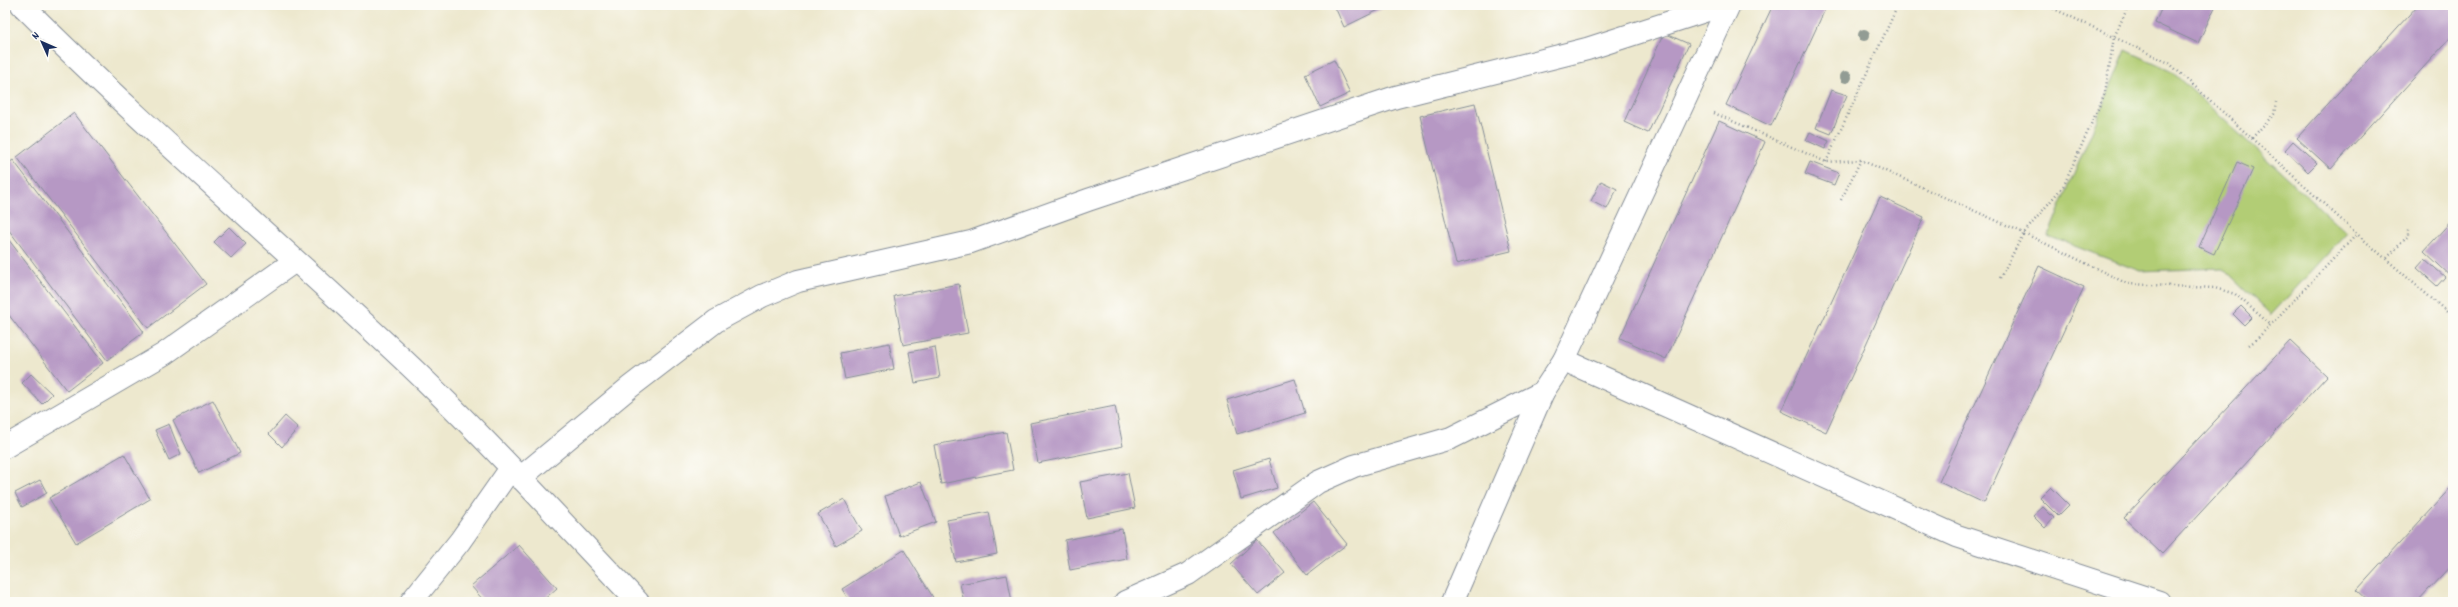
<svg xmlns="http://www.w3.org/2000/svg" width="2458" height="607" font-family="Dekko,sans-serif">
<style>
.green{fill:#b2cd74;stroke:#667e69}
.building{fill:#b698c4}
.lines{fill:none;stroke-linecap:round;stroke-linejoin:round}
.minor-casing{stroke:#848c96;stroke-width:24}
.path{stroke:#848c96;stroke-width:2.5;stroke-dasharray:1 3;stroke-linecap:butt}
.minor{stroke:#fff;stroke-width:22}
.tree{fill:#929c94}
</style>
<rect width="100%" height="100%" fill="#fdfcf7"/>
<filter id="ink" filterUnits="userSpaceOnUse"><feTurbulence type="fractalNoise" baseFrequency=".025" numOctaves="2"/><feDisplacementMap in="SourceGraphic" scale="8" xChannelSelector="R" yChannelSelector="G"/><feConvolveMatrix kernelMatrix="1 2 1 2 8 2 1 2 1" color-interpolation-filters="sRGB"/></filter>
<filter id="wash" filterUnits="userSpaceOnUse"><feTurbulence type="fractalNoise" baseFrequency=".012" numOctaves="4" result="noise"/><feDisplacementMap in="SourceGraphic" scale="16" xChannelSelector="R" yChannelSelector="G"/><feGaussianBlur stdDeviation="0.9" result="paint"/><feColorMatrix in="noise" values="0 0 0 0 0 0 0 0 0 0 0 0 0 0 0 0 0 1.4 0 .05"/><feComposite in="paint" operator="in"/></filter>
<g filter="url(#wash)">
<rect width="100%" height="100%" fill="#ede8ce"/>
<polygon class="green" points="2126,50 2171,71 2347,233 2271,315 2223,268 2140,271 2048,236"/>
<g id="blocks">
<g class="building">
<polygon points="1334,5 1389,5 1344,27"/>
<polygon points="1773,5 1827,5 1771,126 1726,105"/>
<polygon points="2163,5 2216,5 2198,43 2155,23"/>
<polygon points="2418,5 2453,5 2453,35 2331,169 2297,138"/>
<polygon points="1664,33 1689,44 1648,133 1624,122"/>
<polygon points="1334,60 1350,93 1320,107 1305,74"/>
<polygon points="1831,90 1847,95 1831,134 1816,128"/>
<polygon points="1475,103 1511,251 1456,264 1420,116"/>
<polygon points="74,113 206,284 148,328 17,157"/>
<polygon points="1719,121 1765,142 1666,359 1620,338"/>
<polygon points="1810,132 1829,141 1825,149 1806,140"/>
<polygon points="2293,141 2317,163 2308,172 2285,150"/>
<polygon points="13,160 144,332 107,360 5,225 5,166"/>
<polygon points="1810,162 1839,173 1834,185 1805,174"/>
<polygon points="2237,162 2253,169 2214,254 2199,247"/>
<polygon points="1601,181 1617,189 1607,209 1591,201"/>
<polygon points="1880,197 1924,217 1826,432 1781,411"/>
<polygon points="2453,219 2453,278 2424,251"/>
<polygon points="229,227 246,244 231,258 214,242"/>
<polygon points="5,235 103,363 67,391 5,310"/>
<polygon points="2425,259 2445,277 2437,286 2417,268"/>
<polygon points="2039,266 2084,287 1984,503 1939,482"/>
<polygon points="959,284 968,333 903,345 894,296"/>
<polygon points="2241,306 2252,317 2244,325 2233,314"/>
<polygon points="2290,341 2327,376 2162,554 2124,518"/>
<polygon points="889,343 894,369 845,379 840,353"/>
<polygon points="935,347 940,378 915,383 909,352"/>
<polygon points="31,374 52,394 42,404 22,383"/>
<polygon points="1295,379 1305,413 1237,434 1227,400"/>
<polygon points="213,400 240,453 199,473 173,420"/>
<polygon points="5,401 9,411 5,413"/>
<polygon points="1115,406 1123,446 1038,463 1030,423"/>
<polygon points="285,416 298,428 282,447 269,434"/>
<polygon points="169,424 181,454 169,460 155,430"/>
<polygon points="1006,432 1013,470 941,484 934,445"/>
<polygon points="124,454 150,499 76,543 49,498"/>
<polygon points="1269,459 1277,488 1241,499 1233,470"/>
<polygon points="1128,473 1135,508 1087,518 1080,482"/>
<polygon points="40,480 47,493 22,507 15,493"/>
<polygon points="921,482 936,522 899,536 885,496"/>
<polygon points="2453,485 2453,563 2417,602 2370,602 2357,590"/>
<polygon points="2051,487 2069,505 2058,516 2040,498"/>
<polygon points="844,499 862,531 836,546 818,514"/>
<polygon points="1313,502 1347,544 1307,575 1274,533"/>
<polygon points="2043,507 2054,518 2045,528 2033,516"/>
<polygon points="989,512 997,554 956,562 947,520"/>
<polygon points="1122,529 1127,559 1070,570 1065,540"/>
<polygon points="1257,540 1285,573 1258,595 1231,564"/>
<polygon points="519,545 557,588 541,602 485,602 471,586"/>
<polygon points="904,550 934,599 928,602 850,602 842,589"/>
<polygon points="1007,575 1012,602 964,602 960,584"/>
</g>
</g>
</g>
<g filter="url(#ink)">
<use href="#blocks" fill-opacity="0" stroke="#848c96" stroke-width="1"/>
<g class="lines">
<g class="minor-casing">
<g id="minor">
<path d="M22 5C141 124 269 234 392 349 478 429 557 517 638 602"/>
<polyline points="1564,360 1957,536 2159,602"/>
<polyline points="5,447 164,354 295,261"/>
<polyline points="520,478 630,387 716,321 762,296 798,281 971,242 1088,200 1396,97 1587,49 1723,5"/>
<polyline points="411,602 460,541 511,468"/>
<polyline points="1125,602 1188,574 1318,482 1354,466 1451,438 1543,392"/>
<polyline points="1452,602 1543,392 1564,360 1729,5"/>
</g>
</g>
<g class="path">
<polyline points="2046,5 2169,63 2357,234 2453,317"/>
<polyline points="1714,113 1826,162 1861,160 2024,233 2128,284 2215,288 2235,294 2271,325"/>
<polyline points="2252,138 2274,114 2276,102"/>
<polyline points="1826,162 1898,5"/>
<polyline points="1841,200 1861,160"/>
<polyline points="2387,258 2408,236 2408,229"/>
<polyline points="2000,278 2024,233 2064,185 2105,93 2114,37 2129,5"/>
<polyline points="2249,345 2256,340 2357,234"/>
</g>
<use href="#minor" class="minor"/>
</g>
<g class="tree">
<circle cx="1864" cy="35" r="6"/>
<circle cx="1846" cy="77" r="6"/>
</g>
</g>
<rect width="2458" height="607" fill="none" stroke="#fdfcf7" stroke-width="20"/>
<g transform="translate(42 42) rotate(315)" stroke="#fdfcf7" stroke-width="3" paint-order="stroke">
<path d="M0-3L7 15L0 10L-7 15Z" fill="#1b2f5e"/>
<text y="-6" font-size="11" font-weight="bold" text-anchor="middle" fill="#1b2f5e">N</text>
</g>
</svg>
